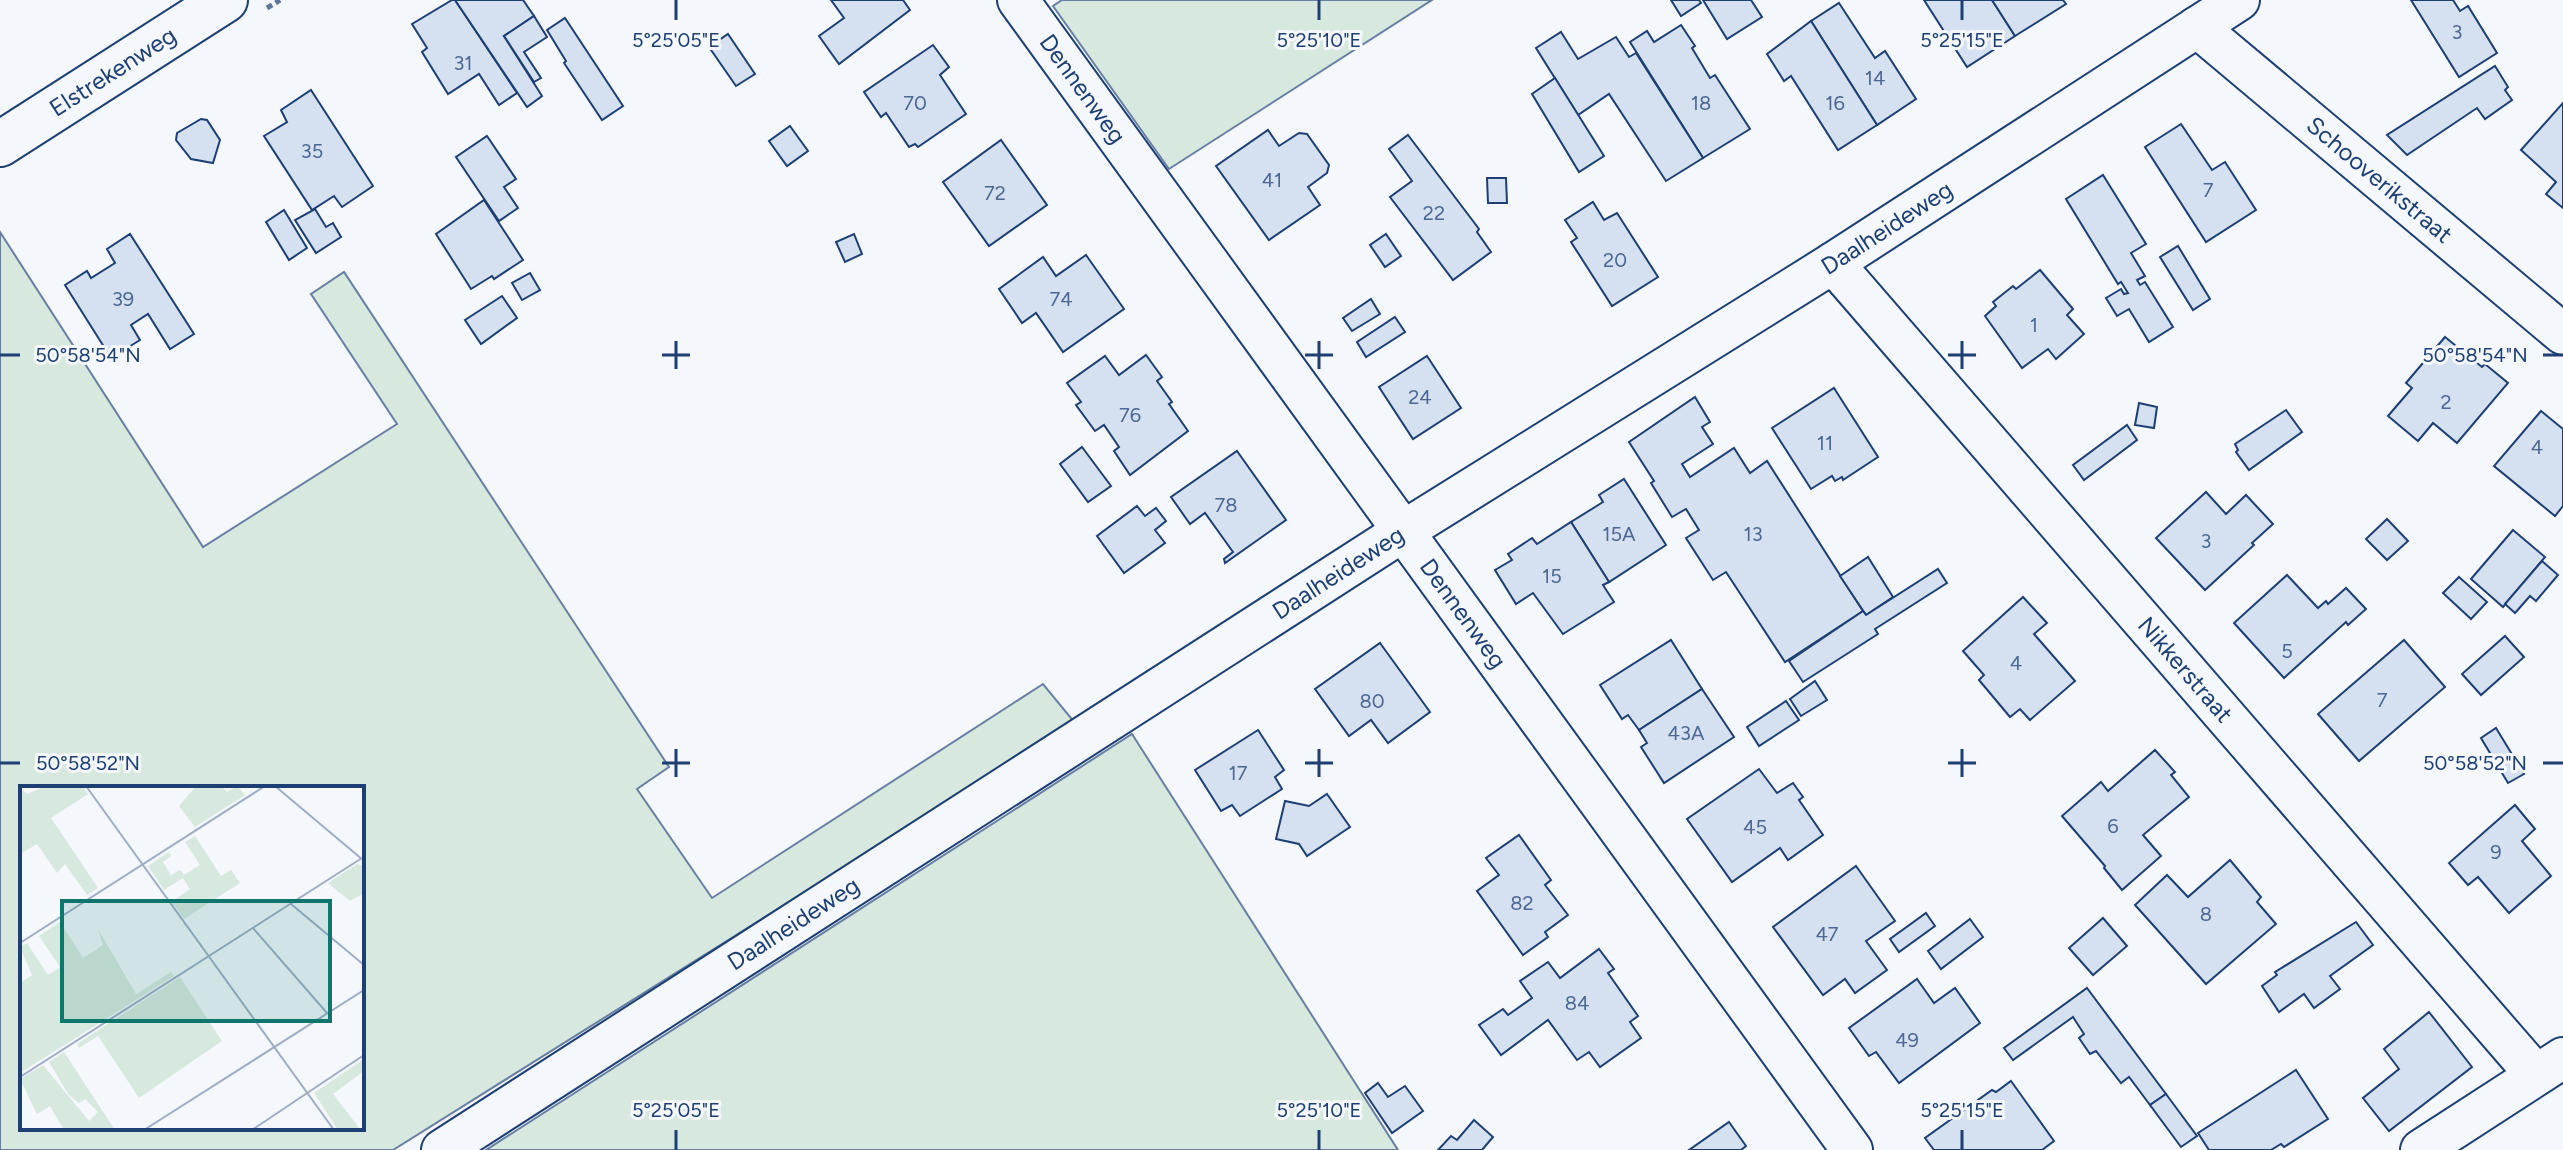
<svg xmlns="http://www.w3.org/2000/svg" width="2563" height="1150" font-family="Figtree,sans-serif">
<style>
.green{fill:#d7e8df;stroke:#687fa3;stroke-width:2;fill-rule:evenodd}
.building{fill:#d5e0f0;stroke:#1d3f73;stroke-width:2}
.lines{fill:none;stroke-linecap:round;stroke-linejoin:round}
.minor-casing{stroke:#1d3f73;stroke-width:44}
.tertiary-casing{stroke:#1d3f73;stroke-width:48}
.path{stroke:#5e769c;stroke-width:5;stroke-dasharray:6 4;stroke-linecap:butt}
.minor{stroke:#f4f7fb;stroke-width:40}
.tertiary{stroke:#f4f7fb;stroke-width:44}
.ticks{fill:none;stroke:#1d3f73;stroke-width:3}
.labels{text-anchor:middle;stroke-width:6;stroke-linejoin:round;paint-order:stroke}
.number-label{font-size:20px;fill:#4b6792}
.street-label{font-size:24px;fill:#1d3f73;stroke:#f4f7fb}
.inset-road{fill:none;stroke:#9eadc5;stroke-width:2}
.view{fill:#0f766e;fill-opacity:0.15;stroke:#0f766e;stroke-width:4}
.inset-edge{fill:none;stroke:#1d3f73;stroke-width:4}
.ticks-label{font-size:20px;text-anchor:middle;fill:#1d3f73;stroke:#f4f7fb;stroke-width:6;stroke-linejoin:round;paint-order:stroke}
</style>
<rect width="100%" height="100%" fill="#f4f7fb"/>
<g class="green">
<polygon points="1062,0 1432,0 1169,169 1053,6"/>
<path d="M0 232 203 547 397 424 311 294 344 272 669 767 637 789 712 898 1043 684 1075 723 393 1150H0ZM22 788H362V1128H22Z"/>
<polygon points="1132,734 1398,1150 486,1150"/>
</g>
<g class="building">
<polygon points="452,0 455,0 517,93 499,105 479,74 448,94 422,52 427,48 412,24"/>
<polygon points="455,0 523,0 534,16 504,36 542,96 527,107"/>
<polygon points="831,0 903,0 910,10 839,64 819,36 844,18"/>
<polygon points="1671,0 1699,0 1701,3 1681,16"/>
<polygon points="1703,0 1751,0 1762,17 1727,39"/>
<polygon points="1924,0 1992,0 2015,36 1967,67"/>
<polygon points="1992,0 2063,0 2066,4 2015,36"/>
<polygon points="2411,0 2453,0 2460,11 2468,6 2497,53 2459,77"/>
<polygon points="1839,3 1875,58 1885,51 1916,99 1877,125 1811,21"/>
<polygon points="534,16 547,37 524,52 541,78 534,82 504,36"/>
<polygon points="565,18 623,106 602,120 564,63 566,61 547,30"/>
<polygon points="1811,21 1877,125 1838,150 1791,76 1784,81 1767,54"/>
<polygon points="1681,25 1695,46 1692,48 1710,78 1715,75 1750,129 1703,158 1630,42 1647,31 1654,42"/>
<polygon points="1561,32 1578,59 1616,37 1629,57 1636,53 1703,158 1666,181 1609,94 1578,115 1536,48"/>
<polygon points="728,34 755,74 736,86 709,47"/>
<polygon points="933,45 949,67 940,75 966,114 918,147 915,144 909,147 886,113 881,117 864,92"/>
<polygon points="2495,66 2508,87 2505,90 2512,100 2485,119 2477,108 2407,155 2387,135"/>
<polygon points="1555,78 1604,156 1579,172 1532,94"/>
<polygon points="311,90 373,186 342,207 334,196 312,210 264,136 287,122 281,110"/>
<polygon points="2563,103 2563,208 2546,194 2556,182 2521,150"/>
<polygon points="201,119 207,120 220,140 213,163 191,159 176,140 177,133"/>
<polygon points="2181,124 2212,170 2225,162 2256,210 2206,242 2145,147"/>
<polygon points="790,126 808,151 787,166 769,141"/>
<polygon points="1268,130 1279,146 1299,133 1307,134 1329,165 1327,173 1308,187 1320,205 1269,240 1216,166"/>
<polygon points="1408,135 1479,229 1477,232 1491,252 1453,280 1390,197 1412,181 1389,149"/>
<polygon points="487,136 516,179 504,187 518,208 499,221 456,157"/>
<polygon points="1001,140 1047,205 989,246 943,182"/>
<polygon points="2103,175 2146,244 2131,253 2145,276 2137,280 2140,285 2145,282 2173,327 2149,342 2129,309 2117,316 2106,298 2121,289 2124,294 2128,293 2121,282 2118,284 2066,199"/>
<polygon points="1487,178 1506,178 1507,203 1488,203"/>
<polygon points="484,200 523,260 494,279 492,276 471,289 436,234"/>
<polygon points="1593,202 1604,220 1617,213 1658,277 1612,306 1571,242 1577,238 1565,220"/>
<polygon points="315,209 326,227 333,223 341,237 316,253 295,220"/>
<polygon points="284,210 307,248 289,260 266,222"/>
<polygon points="130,234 194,334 170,349 148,314 131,325 140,340 111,358 65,285 87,271 91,278 115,263 107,249"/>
<polygon points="854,234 862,254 845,262 836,242"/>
<polygon points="1386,234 1401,256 1385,267 1370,245"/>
<polygon points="2178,246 2210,299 2193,310 2160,257"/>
<polygon points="1086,255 1124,309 1063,352 1036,313 1022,323 999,289 1043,257 1056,276"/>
<polygon points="2040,270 2073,309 2067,315 2084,334 2056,359 2048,349 2022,368 1985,316 1996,306 1993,302 2013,286 2016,289"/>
<polygon points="530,273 540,290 522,300 512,283"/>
<polygon points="502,296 517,318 481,344 465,320"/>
<polygon points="1371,299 1380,314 1352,331 1343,318"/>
<polygon points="1395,317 1405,332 1366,357 1357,342"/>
<polygon points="2445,337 2482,367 2485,364 2508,383 2457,443 2433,423 2418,441 2388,416 2412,388 2406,383"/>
<polygon points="1146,355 1162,377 1157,381 1172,402 1169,404 1188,431 1130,475 1114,451 1119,447 1104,425 1095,431 1076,405 1081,402 1067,383 1105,356 1119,375"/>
<polygon points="1427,356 1461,408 1413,439 1379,387"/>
<polygon points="1834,388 1878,457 1843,480 1842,477 1835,481 1832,476 1811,489 1772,428"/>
<polygon points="1695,397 1710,422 1702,427 1713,444 1682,464 1690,477 1734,448 1750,473 1767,461 1863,611 1785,662 1726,572 1713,580 1686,538 1699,530 1686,509 1672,517 1651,483 1654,481 1629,442"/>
<polygon points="2139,403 2157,407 2154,428 2135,425"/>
<polygon points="2286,410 2302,432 2249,470 2236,452 2238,450 2235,444"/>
<polygon points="2541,411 2563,429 2563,506 2555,516 2494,466"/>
<polygon points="2127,425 2137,440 2084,480 2073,465"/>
<polygon points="1082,447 1111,486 1088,502 1060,464"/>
<polygon points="1237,451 1286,520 1225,563 1224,559 1233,552 1205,513 1190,524 1171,497"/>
<polygon points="1624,479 1666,545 1609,582 1571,522 1603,502 1599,495"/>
<polygon points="2206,492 2226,514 2246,495 2273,524 2252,543 2254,545 2205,590 2156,538"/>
<polygon points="1137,506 1145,516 1156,508 1166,521 1155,530 1165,543 1124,573 1097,536"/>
<polygon points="2387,519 2408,541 2387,560 2366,539"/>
<polygon points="1571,522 1609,582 1603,585 1614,602 1563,634 1533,593 1516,604 1495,570 1512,560 1508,554 1532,538 1537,544"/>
<polygon points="2513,530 2545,557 2503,607 2471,579"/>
<polygon points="1868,557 1893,597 1866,615 1840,576"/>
<polygon points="2542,561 2558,575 2536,601 2530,596 2515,613 2505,604"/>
<polygon points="1938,569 1947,583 1875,629 1878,634 1803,682 1789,661 1863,611 1866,615"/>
<polygon points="2287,575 2318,608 2326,601 2328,604 2346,588 2366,609 2348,625 2346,622 2284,678 2234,623"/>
<polygon points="2459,577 2487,602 2471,619 2443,593"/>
<polygon points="2023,597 2047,623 2034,634 2075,681 2030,720 2020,709 2010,717 1979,680 1984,675 1963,651"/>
<polygon points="2505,636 2524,657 2481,695 2462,674"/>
<polygon points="1671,640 1702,689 1639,730 1628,715 1622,719 1600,685"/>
<polygon points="2404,640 2445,687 2359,761 2318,714"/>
<polygon points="1380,643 1430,712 1388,743 1371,720 1349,736 1315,689"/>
<polygon points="1815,681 1827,700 1801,716 1790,699"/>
<polygon points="1702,689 1734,737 1664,783 1641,747 1647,743 1639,730"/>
<polygon points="1786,701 1799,720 1759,746 1747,727"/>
<polygon points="2496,728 2524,774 2508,783 2481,738"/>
<polygon points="1258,730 1284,770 1275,777 1282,789 1240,816 1232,805 1221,811 1195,770"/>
<polygon points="2155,750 2175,772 2171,775 2189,797 2143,835 2161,856 2122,890 2104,868 2105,866 2062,816 2101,782 2108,791"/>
<polygon points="1759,769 1777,793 1793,783 1803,797 1799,800 1823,835 1788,860 1780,848 1732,882 1687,819"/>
<polygon points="1327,794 1350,827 1307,856 1299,844 1276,839 1285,801 1309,806"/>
<polygon points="2515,805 2535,829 2522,841 2551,876 2509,913 2478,877 2468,885 2449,863"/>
<polygon points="1519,835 1551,880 1545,885 1568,915 1545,932 1548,937 1523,955 1477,891 1499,875 1486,858"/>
<polygon points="2230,860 2261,897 2257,902 2276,924 2206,984 2135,905 2167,875 2188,897"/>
<polygon points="1856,866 1895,921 1866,941 1887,970 1855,993 1845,979 1823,995 1773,927"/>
<polygon points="1926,913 1935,926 1899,952 1890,939"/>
<polygon points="2103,918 2127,946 2093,975 2069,948"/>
<polygon points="1970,919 1983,937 1941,969 1928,951"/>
<polygon points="2356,922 2373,945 2330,976 2340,989 2314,1008 2304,994 2279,1012 2262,986 2277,975 2275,972"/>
<polygon points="1599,949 1614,969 1608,973 1638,1016 1630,1022 1641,1038 1600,1067 1589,1052 1577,1060 1548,1020 1501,1055 1479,1025 1503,1009 1508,1015 1532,998 1520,981 1548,962 1560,978"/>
<polygon points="1917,979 1934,1003 1955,988 1980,1023 1899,1083 1876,1052 1869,1056 1849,1028"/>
<polygon points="2087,988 2166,1094 2150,1105 2129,1077 2121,1083 2096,1051 2090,1054 2079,1038 2084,1034 2073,1017 2013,1060 2004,1048"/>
<polygon points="2429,1012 2472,1067 2389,1131 2363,1098 2399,1069 2384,1049"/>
<polygon points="2296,1070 2328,1119 2284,1147 2281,1144 2271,1150 2209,1150 2198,1133"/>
<polygon points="2011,1081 2054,1141 2042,1150 1934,1150 1925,1138 1992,1090 1996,1092"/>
<polygon points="1378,1083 1388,1097 1405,1086 1423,1111 1392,1133 1365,1093"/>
<polygon points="2166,1094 2197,1136 2181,1147 2150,1105"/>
<polygon points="1474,1120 1493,1137 1482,1150 1438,1150 1451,1136 1457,1140"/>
<polygon points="1729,1122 1746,1146 1741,1150 1689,1150"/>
</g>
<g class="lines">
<g class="minor-casing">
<g id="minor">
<path id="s1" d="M1018 0 1852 1150"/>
<path id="s2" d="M2197 27 2563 334"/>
<path id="s3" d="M1833 263 2536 1075"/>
<path id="s4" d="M442 1150 1402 532 1833 263 2239 0"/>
<polyline points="2421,1150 2563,1058"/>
</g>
</g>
<g class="tertiary-casing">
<g id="tertiary">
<path id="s5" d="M0 144 225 0"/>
</g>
</g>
<polyline class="path" points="267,8 280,0"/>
<use href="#minor" class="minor"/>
<use href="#tertiary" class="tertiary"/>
</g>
<path class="ticks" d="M676 0V20M1319 0V20M1962 0V20M676 341V369M1319 341V369M1962 341V369M0 355H20M662 355H690M1305 355H1333M1948 355H1976M2543 355H2563M676 749V777M1319 749V777M1962 749V777M0 763H20M662 763H690M1305 763H1333M1948 763H1976M2543 763H2563M676 1130V1150M1319 1130V1150M1962 1130V1150"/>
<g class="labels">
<g class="number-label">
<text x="2457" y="39">3</text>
<text x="463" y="70">31</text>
<text x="1875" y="85">14</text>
<text x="915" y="110">70</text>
<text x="1701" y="110">18</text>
<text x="1835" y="110">16</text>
<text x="312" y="158">35</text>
<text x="1272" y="187">41</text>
<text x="2208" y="197">7</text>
<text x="995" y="200">72</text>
<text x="1434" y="220">22</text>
<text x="1615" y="267">20</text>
<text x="123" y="306">39</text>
<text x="1061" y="306">74</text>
<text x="2034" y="332">1</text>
<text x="1420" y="404">24</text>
<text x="2446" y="409">2</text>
<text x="1130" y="422">76</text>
<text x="1825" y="450">11</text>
<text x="2537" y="454">4</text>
<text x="1226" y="512">78</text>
<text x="1619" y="541">15A</text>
<text x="1753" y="541">13</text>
<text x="2206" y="548">3</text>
<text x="1552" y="583">15</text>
<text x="2287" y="658">5</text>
<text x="2016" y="670">4</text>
<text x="2382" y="707">7</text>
<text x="1372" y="708">80</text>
<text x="1686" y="740">43A</text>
<text x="1238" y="780">17</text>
<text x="2113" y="833">6</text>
<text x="1755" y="834">45</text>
<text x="2496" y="859">9</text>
<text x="1522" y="910">82</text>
<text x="2206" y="921">8</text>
<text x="1827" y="941">47</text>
<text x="1577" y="1010">84</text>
<text x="1907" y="1047">49</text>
</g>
<g class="street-label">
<text dy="8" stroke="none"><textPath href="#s5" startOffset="134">Elstrekenweg</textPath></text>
<text dy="8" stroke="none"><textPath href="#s1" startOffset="110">Dennenweg</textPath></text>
<text dy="8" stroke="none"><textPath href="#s2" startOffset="238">Schooverikstraat</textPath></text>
<text dy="8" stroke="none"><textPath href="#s4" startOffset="1714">Daalheideweg</textPath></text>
<text dy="8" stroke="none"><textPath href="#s4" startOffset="1066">Daalheideweg</textPath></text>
<text dy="8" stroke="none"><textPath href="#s1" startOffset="758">Dennenweg</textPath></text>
<text dy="8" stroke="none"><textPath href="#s3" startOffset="538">Nikkerstraat</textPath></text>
<text dy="8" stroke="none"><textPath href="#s4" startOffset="418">Daalheideweg</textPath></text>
</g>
</g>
<g transform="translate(20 786)">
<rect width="344" height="344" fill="#f4f7fb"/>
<path d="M26 0H62L68 8 31 32 78 102 67 109 45 78 37 87 17 58 0 68V2L7 8ZM176 0H201L207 6 217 0 225 9 175 41 159 20ZM175 50 201 90 211 84 220 97 164 133 152 116 170 103 163 92 144 104 128 80 149 66 151 70 143 76 151 89 160 84 164 89 180 79 165 56ZM337 78 344 80V107L330 115 308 97ZM40 136 63 172 83 159 78 143 116 208 151 186 154 190 0 287V197L12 189 0 161 7 157 28 189 40 181 19 150ZM160 191 202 255 119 312 78 250 59 262 57 258ZM44 266 95 344H44L30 320 17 328 0 293 23 279 69 335 78 326 65 313 59 317 49 309 29 276ZM344 273V285L313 308 341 344H318L294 307Z" fill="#d7e8df"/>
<path class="inset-road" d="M66 0 314 344M255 0 343 74M271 118 344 179M233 142 307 227M0 157 245 0M0 291 342 72M124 344 344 204M232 344 344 269"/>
<path class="view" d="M42 115H310V235H42Z"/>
<rect width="344" height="344" class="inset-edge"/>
</g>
<g class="ticks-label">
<text x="676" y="47">5°25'05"E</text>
<text x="1319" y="47">5°25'10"E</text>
<text x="1962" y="47">5°25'15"E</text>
<text x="88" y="362">50°58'54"N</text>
<text x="2475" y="362">50°58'54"N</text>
<text x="88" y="770">50°58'52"N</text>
<text x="2475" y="770">50°58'52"N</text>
<text x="676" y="1117">5°25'05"E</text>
<text x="1319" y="1117">5°25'10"E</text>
<text x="1962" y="1117">5°25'15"E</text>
</g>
</svg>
